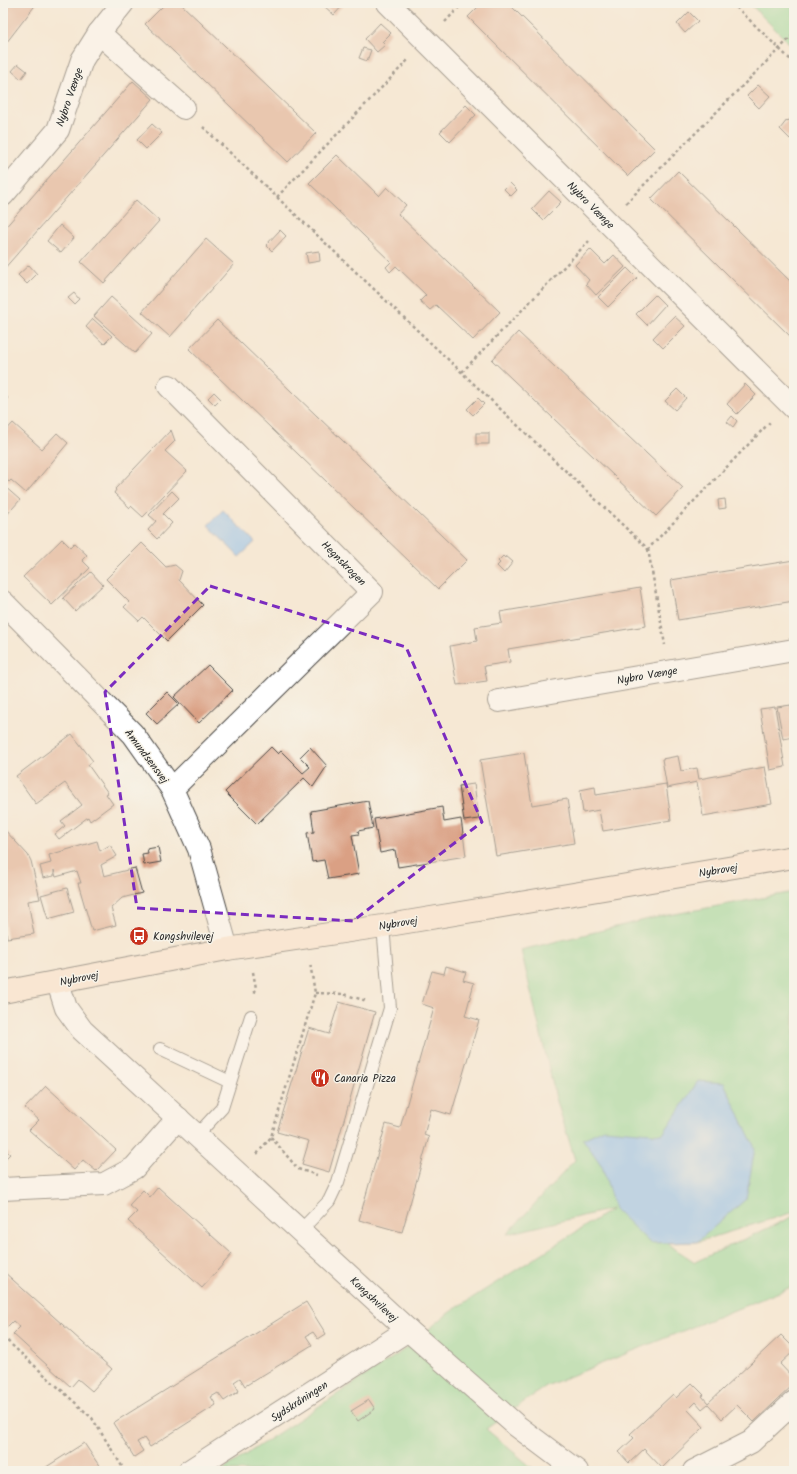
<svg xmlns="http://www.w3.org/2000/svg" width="797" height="1474" font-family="Kalam,sans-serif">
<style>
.green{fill:#8cd896;stroke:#5c8260}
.water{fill:#81bbf2;stroke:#56738e}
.building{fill:#daa084}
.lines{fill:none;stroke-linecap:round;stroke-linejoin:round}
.lane-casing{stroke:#494744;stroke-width:14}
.street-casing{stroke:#494744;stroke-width:24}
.secondary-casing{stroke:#494744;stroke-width:24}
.path{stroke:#494744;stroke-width:2.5;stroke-dasharray:3 3;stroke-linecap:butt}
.lane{stroke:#fff;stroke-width:12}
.street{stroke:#fff;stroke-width:22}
.secondary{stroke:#fce5d0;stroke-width:22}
.marked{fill:none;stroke:#7b2cbf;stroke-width:3;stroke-dasharray:8 5;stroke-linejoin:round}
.labels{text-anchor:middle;stroke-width:3;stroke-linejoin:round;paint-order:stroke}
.street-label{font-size:11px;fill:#2b2b2b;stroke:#f7f3e8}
.poi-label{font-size:11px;fill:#2b2b2b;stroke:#f7f3e8;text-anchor:start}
</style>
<rect width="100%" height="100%" fill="#f7f3e8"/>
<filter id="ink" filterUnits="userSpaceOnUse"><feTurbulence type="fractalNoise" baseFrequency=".025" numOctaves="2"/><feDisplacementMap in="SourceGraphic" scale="8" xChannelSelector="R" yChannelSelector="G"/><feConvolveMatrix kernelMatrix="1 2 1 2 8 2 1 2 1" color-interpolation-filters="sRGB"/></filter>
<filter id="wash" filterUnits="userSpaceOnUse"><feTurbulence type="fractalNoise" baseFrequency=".012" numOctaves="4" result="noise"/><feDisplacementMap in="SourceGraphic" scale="16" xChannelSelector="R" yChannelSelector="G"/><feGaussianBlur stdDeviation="0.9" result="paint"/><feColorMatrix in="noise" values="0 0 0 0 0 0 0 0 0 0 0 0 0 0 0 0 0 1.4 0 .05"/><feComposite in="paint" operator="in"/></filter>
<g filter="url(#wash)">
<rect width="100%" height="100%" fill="#f5e8d4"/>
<g class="green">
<polygon points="749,3 794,3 794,48"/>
<polygon points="794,892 794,1212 697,1242 666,1243 695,1262 794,1216 794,1286 546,1386 486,1429 536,1471 221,1471 398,1354 450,1312 612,1209 507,1234 575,1160 556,1098 521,950 653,918"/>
</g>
<g class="water">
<polygon points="223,510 255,542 239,557 208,525"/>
<polygon points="698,1081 724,1083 755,1148 746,1199 697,1242 650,1243 615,1209 602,1166 583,1139 604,1129 663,1134"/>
</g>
<g id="blocks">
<g class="building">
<polygon points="3,3 37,3 3,47"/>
<polygon points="153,3 163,3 158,8"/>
<polygon points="166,3 180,3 316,133 288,162 145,24"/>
<polygon points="324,3 345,3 334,15 323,5"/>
<polygon points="482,3 508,3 655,149 628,176 468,17"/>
<polygon points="689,12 698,21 685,33 677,24"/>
<polygon points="380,23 391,33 382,42 385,45 377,52 365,39"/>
<polygon points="363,48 371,50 367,61 359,58"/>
<polygon points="18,64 27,71 21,79 12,71"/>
<polygon points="133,81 153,99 3,270 3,230"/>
<polygon points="758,85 770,96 759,108 747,96"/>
<polygon points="466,105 476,115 450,142 440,132"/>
<polygon points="794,115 794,135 790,139 780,129 787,120 788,121"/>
<polygon points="152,124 162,133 146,149 137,140"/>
<polygon points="337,155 379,196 387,187 406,205 398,214 500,312 473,340 436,305 430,310 420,301 426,295 396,266 390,272 386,267 391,262 309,183"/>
<polygon points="678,171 794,285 794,340 651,199"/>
<polygon points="510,183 517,190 511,196 504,189"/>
<polygon points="549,191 561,202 543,220 532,209"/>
<polygon points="136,200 159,221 104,283 81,262"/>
<polygon points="60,225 74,238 61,253 47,241"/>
<polygon points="280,230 286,236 272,251 266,245"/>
<polygon points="206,239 234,264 170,337 142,312"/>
<polygon points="590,249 605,264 614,255 625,267 596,295 586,284 589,280 575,265"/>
<polygon points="319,251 320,261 308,263 306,253"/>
<polygon points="29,265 37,274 27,284 18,275"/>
<polygon points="627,268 637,278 608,307 598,297"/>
<polygon points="74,293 79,299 74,304 68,298"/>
<polygon points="655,295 665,305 647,325 636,314"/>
<polygon points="111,297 152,334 135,353 94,316"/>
<polygon points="674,316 685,326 663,348 653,338"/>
<polygon points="93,319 112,336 104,344 86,327"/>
<polygon points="217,320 467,560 438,589 189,349"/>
<polygon points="518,332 683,488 656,516 492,360"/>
<polygon points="745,384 756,395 737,414 727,404"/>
<polygon points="3,389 6,392 4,394 8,398 3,403"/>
<polygon points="677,389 686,398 675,410 665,401"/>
<polygon points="214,392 221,399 215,405 208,398"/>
<polygon points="478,398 484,404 473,415 467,409"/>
<polygon points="732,416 737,421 733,427 727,422"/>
<polygon points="13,423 42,449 57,433 68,443 26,493 11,480 9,482 3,476 3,434"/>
<polygon points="171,430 175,441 165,451 187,471 143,517 131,506 130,508 114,493 116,490 115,489"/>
<rect x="476" y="433" width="13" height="11"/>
<polygon points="3,485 20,500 3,519"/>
<polygon points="172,491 179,498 163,514 172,523 157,539 148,530 156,521 149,515"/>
<polygon points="725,499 726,508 719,509 718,500"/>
<polygon points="62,539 70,547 74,543 87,555 82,560 90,568 52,605 23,577"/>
<polygon points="142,543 166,567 175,565 182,571 179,580 203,605 167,641 143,617 139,621 124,607 129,602 106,579"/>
<polygon points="503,556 505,558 506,556 513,562 504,573 497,566 500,563 498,561"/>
<polygon points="794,560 794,601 678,620 671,580"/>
<polygon points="91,572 103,585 75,611 63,598"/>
<polygon points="640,588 646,626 508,649 510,662 484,666 487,681 457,685 450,646 477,641 475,627 502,623 500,612"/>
<polygon points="208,665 233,690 199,723 174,697"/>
<polygon points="167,692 179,704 157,724 146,713"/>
<polygon points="791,705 794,737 783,739 777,707"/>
<polygon points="775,707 785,767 770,770 760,709"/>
<polygon points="72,734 93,761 88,765 108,793 106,794 113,804 90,821 88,817 59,839 55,834 65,826 61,821 82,805 65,783 36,804 16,776"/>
<polygon points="271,747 278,754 281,751 303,773 310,767 300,757 310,747 327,766 313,787 304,778 257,824 225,792"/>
<polygon points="524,753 532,805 567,799 574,843 496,856 480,760"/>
<polygon points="678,756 681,771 697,768 699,779 765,767 772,804 703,816 697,782 667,788 662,759"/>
<polygon points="474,784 479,819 464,821 459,786"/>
<polygon points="666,784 671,820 603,831 599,810 583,813 580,790 595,787 596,795"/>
<polygon points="368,801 373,828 358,831 359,834 352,835 359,874 328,879 324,860 312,862 307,833 314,832 311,811"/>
<polygon points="442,807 444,822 461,819 466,856 398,867 395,850 380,853 374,819"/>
<polygon points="3,828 28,855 31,861 40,899 28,901 34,934 7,938 3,911"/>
<polygon points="97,841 100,851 110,845 117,856 101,865 104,876 135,868 142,893 122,898 111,908 116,925 92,931 78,883 81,883 77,871 56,877 54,870 54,876 43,878 40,866 51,863 49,855"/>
<polygon points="158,847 161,862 144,865 142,854 148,853 147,849"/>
<polygon points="67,888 74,912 48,919 41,895"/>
<polygon points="446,966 466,972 463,980 474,983 465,1016 479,1020 451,1115 431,1109 424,1135 429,1137 402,1232 359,1220 386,1124 400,1128 434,1008 422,1004 432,971 444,974"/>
<polygon points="339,1002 375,1012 329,1172 302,1164 309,1141 277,1132 309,1028 329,1034"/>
<polygon points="46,1086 116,1150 96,1171 83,1160 74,1170 29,1130 39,1120 25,1108"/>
<polygon points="3,1148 10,1154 3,1161"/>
<polygon points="158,1187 232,1254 202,1288 128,1221 137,1212 129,1205 143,1190 150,1197"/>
<polygon points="3,1271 112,1369 92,1391 78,1379 71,1387 13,1334 20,1327 13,1321 7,1327 3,1324"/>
<polygon points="306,1302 326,1334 318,1339 313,1332 306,1336 312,1345 245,1386 240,1378 234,1382 239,1391 224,1401 218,1393 211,1397 216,1405 150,1447 144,1438 137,1442 143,1451 134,1457 113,1423"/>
<polygon points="781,1335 794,1348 794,1351 780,1364 794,1379 794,1384 754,1422 737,1405 722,1419 708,1404 702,1409 696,1402 688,1410 704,1427 662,1468 644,1449 629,1463 619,1452 634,1438 630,1434 673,1394 676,1398 692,1383 704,1395 702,1396 708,1403"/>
<polygon points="369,1400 375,1409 358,1421 351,1411"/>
<polygon points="84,1443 100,1467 93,1471 40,1471"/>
</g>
</g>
</g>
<g filter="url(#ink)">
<use href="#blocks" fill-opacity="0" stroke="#494744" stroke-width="1"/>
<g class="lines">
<g class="lane-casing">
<g id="lane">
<polyline points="160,1049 230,1082"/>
<polyline points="197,1135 222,1108 251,1016"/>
<polyline points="301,1230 329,1201 338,1182 390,1008 383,926"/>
</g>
</g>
<g class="street-casing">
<g id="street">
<polyline points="388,3 794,408"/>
<polyline points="99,33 184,108"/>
<polyline points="3,195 58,130 82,60 99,33 123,3"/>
<polyline points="169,386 372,592 172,789"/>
<polyline points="3,602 133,734 172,789 199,849 227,949"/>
<polyline points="499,701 794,650"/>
<polyline points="58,983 66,1008 82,1030 408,1330 517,1426 577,1471"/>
<polyline points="3,1189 104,1184 134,1168 178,1118"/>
<polyline points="189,1471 408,1330"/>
<polyline points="694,1471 751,1442 794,1402"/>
</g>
</g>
<g class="secondary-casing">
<polyline id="secondary" points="3,992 227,949 383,926 794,857"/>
</g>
<g class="path">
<polyline points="732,3 794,63"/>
<polyline points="445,22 463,3"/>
<polyline points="203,127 648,549 770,422"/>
<polyline points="277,197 408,60"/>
<polyline points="626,203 794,34"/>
<polyline points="462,372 589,241"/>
<polyline points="648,549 665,645"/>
<polyline points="253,972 256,988 254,995"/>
<polyline points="315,993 343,994 367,1001"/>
<polyline points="271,1137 298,1169 317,1175"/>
<polyline points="257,1154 271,1137 315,993 310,963"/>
<polyline points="3,1337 92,1418 125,1471"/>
</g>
<use href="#lane" class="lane"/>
<use href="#street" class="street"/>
<use href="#secondary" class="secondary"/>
</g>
</g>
<path d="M0 0H797V1474H0ZM210 586 406 647 482 822 353 921 137 908 105 692Z" fill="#f5e8d4" fill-opacity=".55" fill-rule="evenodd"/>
<path class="marked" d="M210 586 406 647 482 822 353 921 137 908 105 692Z"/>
<defs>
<g id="bus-disc" transform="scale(1)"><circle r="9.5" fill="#c8321e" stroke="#f7f3e8"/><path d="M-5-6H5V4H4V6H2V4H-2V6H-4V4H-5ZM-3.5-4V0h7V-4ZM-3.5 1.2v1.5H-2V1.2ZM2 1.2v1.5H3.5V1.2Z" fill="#fff"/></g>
<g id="restaurant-disc" transform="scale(1)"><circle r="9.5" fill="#c8321e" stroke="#f7f3e8"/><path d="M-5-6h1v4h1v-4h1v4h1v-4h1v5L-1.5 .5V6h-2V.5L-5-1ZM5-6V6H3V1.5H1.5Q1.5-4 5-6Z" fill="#fff"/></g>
</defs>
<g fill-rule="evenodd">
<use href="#bus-disc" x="139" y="936"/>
<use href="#restaurant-disc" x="320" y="1078"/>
</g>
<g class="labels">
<g class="street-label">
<text transform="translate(69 97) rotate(-71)" y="4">Nybro Vænge</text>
<text transform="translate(591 205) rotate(45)" y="4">Nybro Vænge</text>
<text transform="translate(344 563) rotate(45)" y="4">Hegnskrogen</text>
<text transform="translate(647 675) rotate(-10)" y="4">Nybro Vænge</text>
<text transform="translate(147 756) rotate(53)" y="4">Amundsensvej</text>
<text transform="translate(718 870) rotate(-9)" y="4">Nybrovej</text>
<text transform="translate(398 923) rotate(-9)" y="4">Nybrovej</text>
<text transform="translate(79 978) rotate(-11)" y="4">Nybrovej</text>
<text transform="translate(374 1299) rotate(43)" y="4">Kongshvilevej</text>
<text transform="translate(299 1401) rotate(-33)" y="4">Sydskråningen</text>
</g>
<g class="poi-label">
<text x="153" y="940">Kongshvilevej</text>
<text x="334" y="1082">Canaria Pizza</text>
</g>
</g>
<rect width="797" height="1474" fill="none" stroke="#f7f3e8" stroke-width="16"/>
</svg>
